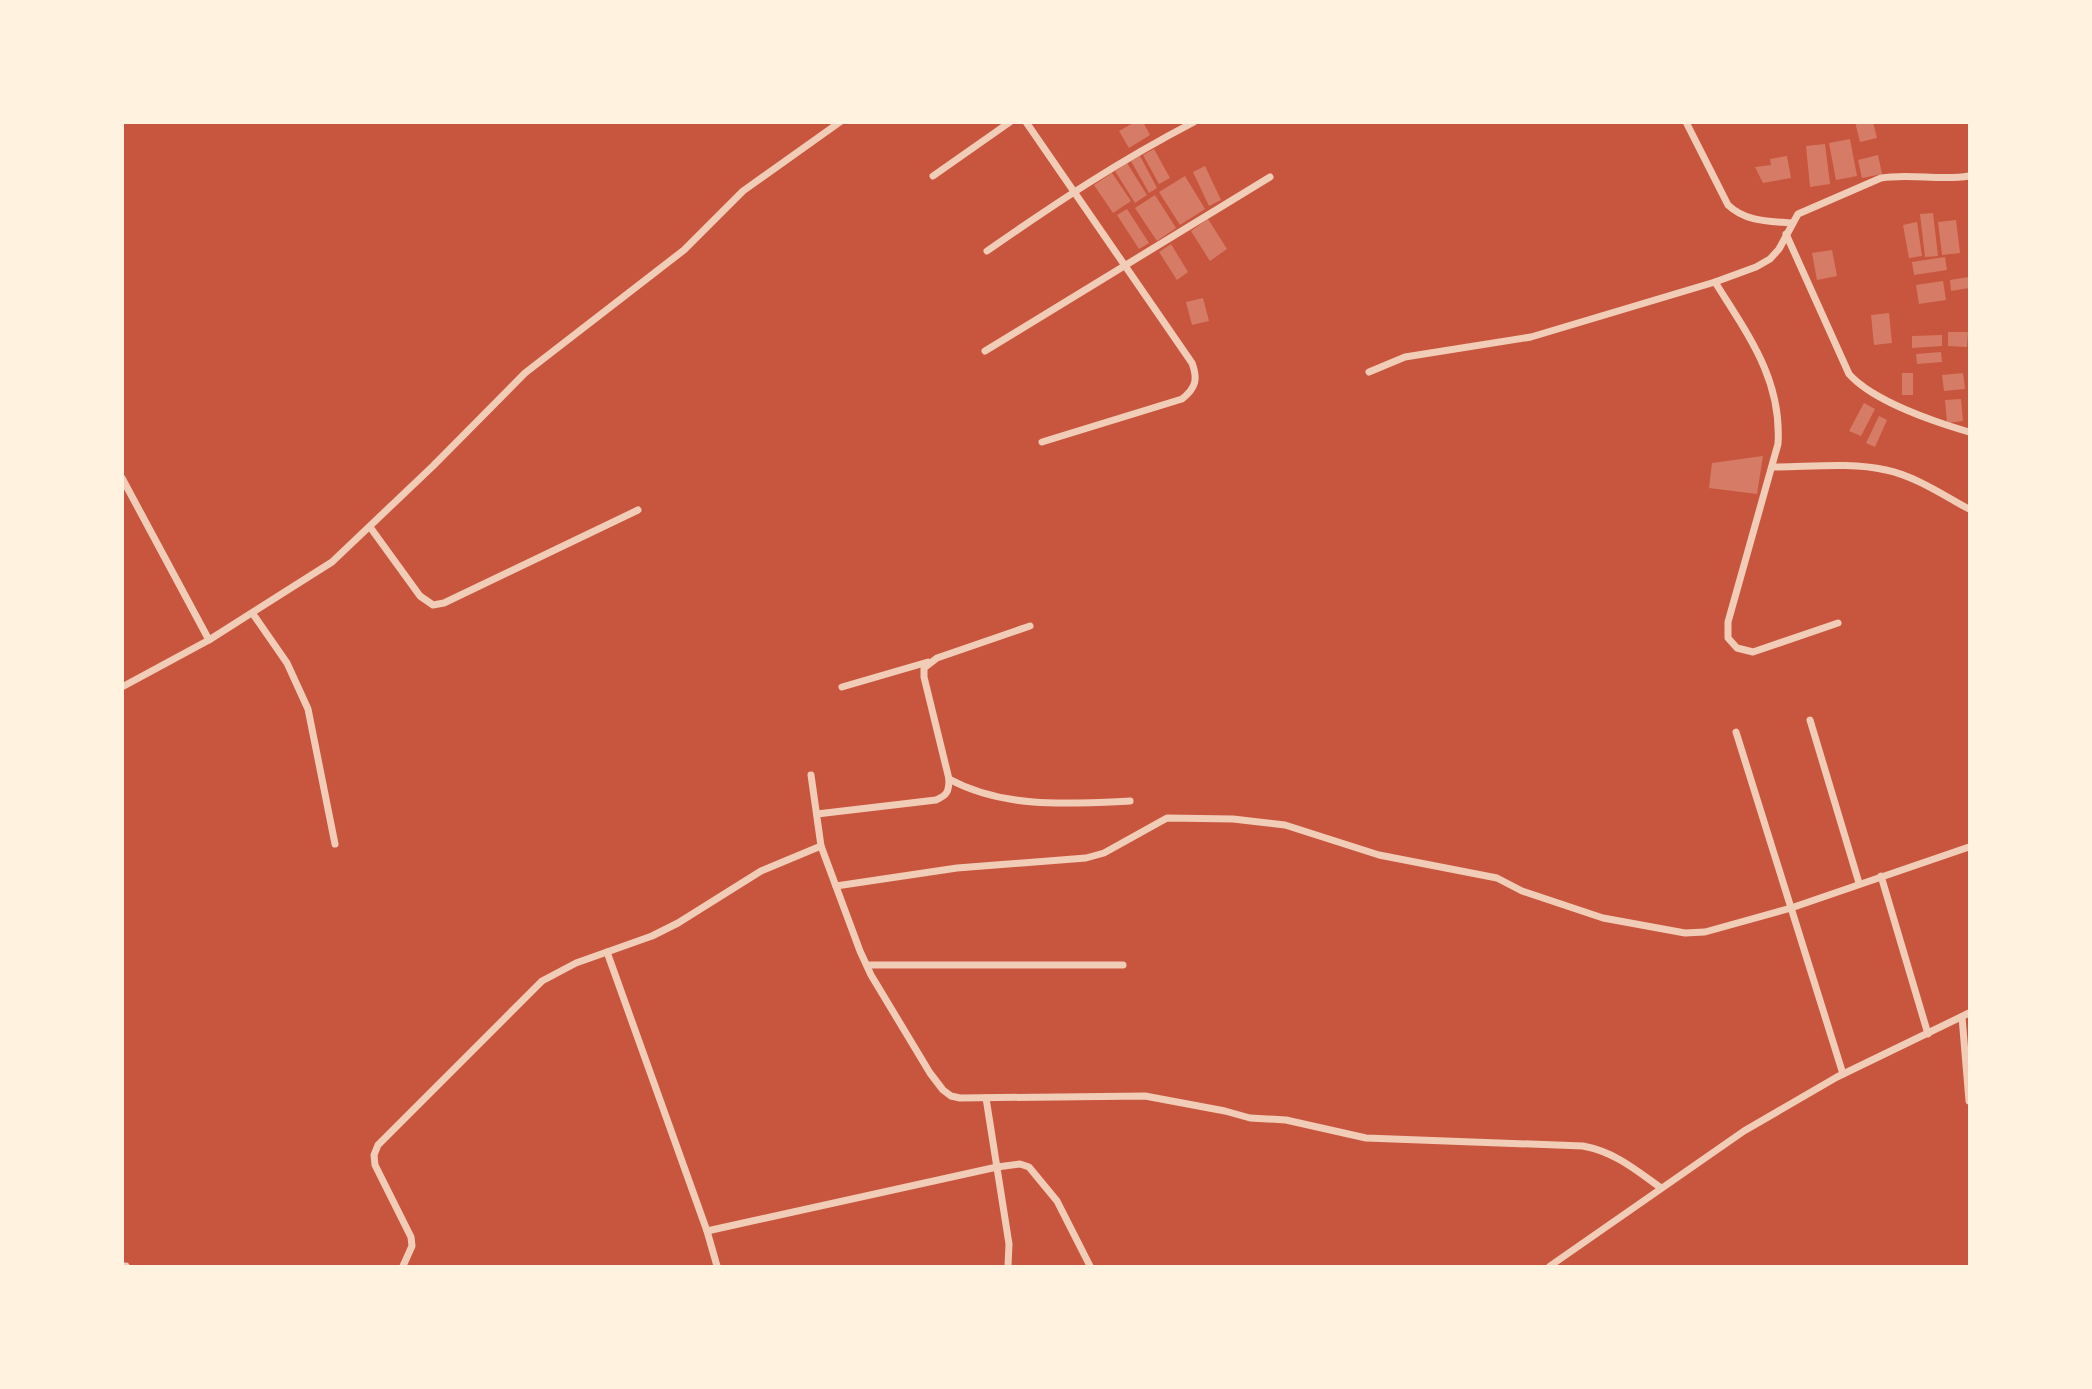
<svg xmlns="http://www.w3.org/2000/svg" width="2092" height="1389" font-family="'Fira Sans',sans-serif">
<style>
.building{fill:#d67c66}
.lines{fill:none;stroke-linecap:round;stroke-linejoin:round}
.minor{stroke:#f1ccb7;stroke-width:7}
</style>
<rect width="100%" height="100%" fill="#c8553d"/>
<g class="building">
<polygon points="1135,122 1143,122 1150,135 1129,148 1119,131"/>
<polygon points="1855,122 1873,122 1877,138 1860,142"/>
<polygon points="1850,139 1857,176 1836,180 1829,143"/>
<polygon points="1825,144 1830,184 1810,187 1806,146"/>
<polygon points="1154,149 1170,178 1159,184 1143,155"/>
<polygon points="1878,155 1882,174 1862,178 1858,160"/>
<polygon points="1140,156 1157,188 1149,193 1131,161"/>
<polygon points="1787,156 1791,178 1763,183 1755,167 1771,165 1770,159"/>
<polygon points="1127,163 1147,195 1135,203 1115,171"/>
<polygon points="1205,166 1221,200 1209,206 1193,172"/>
<polygon points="1112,173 1131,201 1113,213 1094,185"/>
<polygon points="1185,176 1205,209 1180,225 1159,192"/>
<polygon points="1155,195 1176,228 1157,241 1135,208"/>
<polygon points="1127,209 1149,243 1139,249 1117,215"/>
<polygon points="1933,213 1938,256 1925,257 1920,214"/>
<polygon points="1208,219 1227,249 1210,261 1191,231"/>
<polygon points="1956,220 1960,253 1942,255 1938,222"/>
<polygon points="1917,222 1922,256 1909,258 1903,225"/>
<polygon points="1171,244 1188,272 1177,280 1159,252"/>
<polygon points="1832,250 1837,276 1817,280 1812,253"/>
<polygon points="1945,257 1947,270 1914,275 1912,262"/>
<polygon points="1969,277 1969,288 1951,291 1950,280"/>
<polygon points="1943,281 1946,300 1919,304 1916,285"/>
<polygon points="1203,298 1209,321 1192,325 1186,302"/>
<polygon points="1889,313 1892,343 1874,345 1871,315"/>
<polygon points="1948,332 1968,332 1967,347 1948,346"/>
<polygon points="1942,335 1942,346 1912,348 1912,336"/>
<polygon points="1941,352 1942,362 1917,364 1916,354"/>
<rect x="1902" y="373" width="11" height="22"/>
<polygon points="1963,373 1965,389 1944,391 1942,375"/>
<polygon points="1961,399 1963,421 1947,423 1945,400"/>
<polygon points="1864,403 1875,409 1861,436 1849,431"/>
<polygon points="1879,416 1887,420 1875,447 1866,443"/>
<polygon points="1763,456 1757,494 1709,488 1712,463"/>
</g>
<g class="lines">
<g class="minor">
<path d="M1026 122 1192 363C1198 379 1196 388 1182 399L1042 442"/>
<path d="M1686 122 1728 205C1746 222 1768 221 1792 223"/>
<polyline points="933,176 1010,122"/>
<path d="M1786 234 1849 374C1873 401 1935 422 1969 432"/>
<path d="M987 251C1056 203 1119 161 1194 122"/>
<path d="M1715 282C1748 335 1782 379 1778 444L1728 622V638L1737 648 1753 652 1838 623"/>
<polyline points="985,351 1270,177"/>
<path d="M1369 372 1405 357 1531 337 1715 282 1756 267 1770 259 1779 249 1798 214 1881 178C1910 173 1940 181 1969 176"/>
<path d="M1772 467C1809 467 1850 462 1886 470 1915 476 1943 495 1969 509"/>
<polyline points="122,478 209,640"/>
<polyline points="370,527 420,596 433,605 444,603 638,510"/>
<polyline points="253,614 287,663 308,709 335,844"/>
<polyline points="122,687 209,640 332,562 433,466 525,373 684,250 743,191 840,122"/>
<polyline points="842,687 928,662"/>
<polyline points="1810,720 1859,883"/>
<polyline points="1736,732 1843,1074"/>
<path d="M811 775 821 846 860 951 871 975 930 1073 943 1090 951 1096 960 1098 1145 1096 1225 1111 1250 1118 1286 1120 1366 1138 1583 1146C1615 1152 1636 1170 1661 1188"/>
<path d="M949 779C1004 809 1070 804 1130 801"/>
<path d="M817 814 936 800C947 795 949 792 949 779L924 677V668L937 658 1030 626"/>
<polyline points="1881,876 1928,1034"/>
<polyline points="836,886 957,868 1086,858 1104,853 1167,818 1233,819 1285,825 1379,855 1497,878 1522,891 1603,918 1685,933 1705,932 1791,908 1969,847"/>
<polyline points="607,952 707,1231 717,1266"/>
<polyline points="867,965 1123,965"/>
<polyline points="1962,1017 1969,1101"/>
<polyline points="986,1098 1009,1244 1008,1266"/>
<polyline points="707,1231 997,1167 1020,1164 1029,1167 1057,1201 1090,1266"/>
<polyline points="125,1266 126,1266"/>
<polyline points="403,1266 412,1246 411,1237 375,1165 374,1155 378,1145 542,981 576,963 652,936 678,923 761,871 821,846"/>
<polyline points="1550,1266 1744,1131 1837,1077 1969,1013"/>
</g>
</g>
<rect width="2092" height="1389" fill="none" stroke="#fff3e0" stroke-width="248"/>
</svg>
